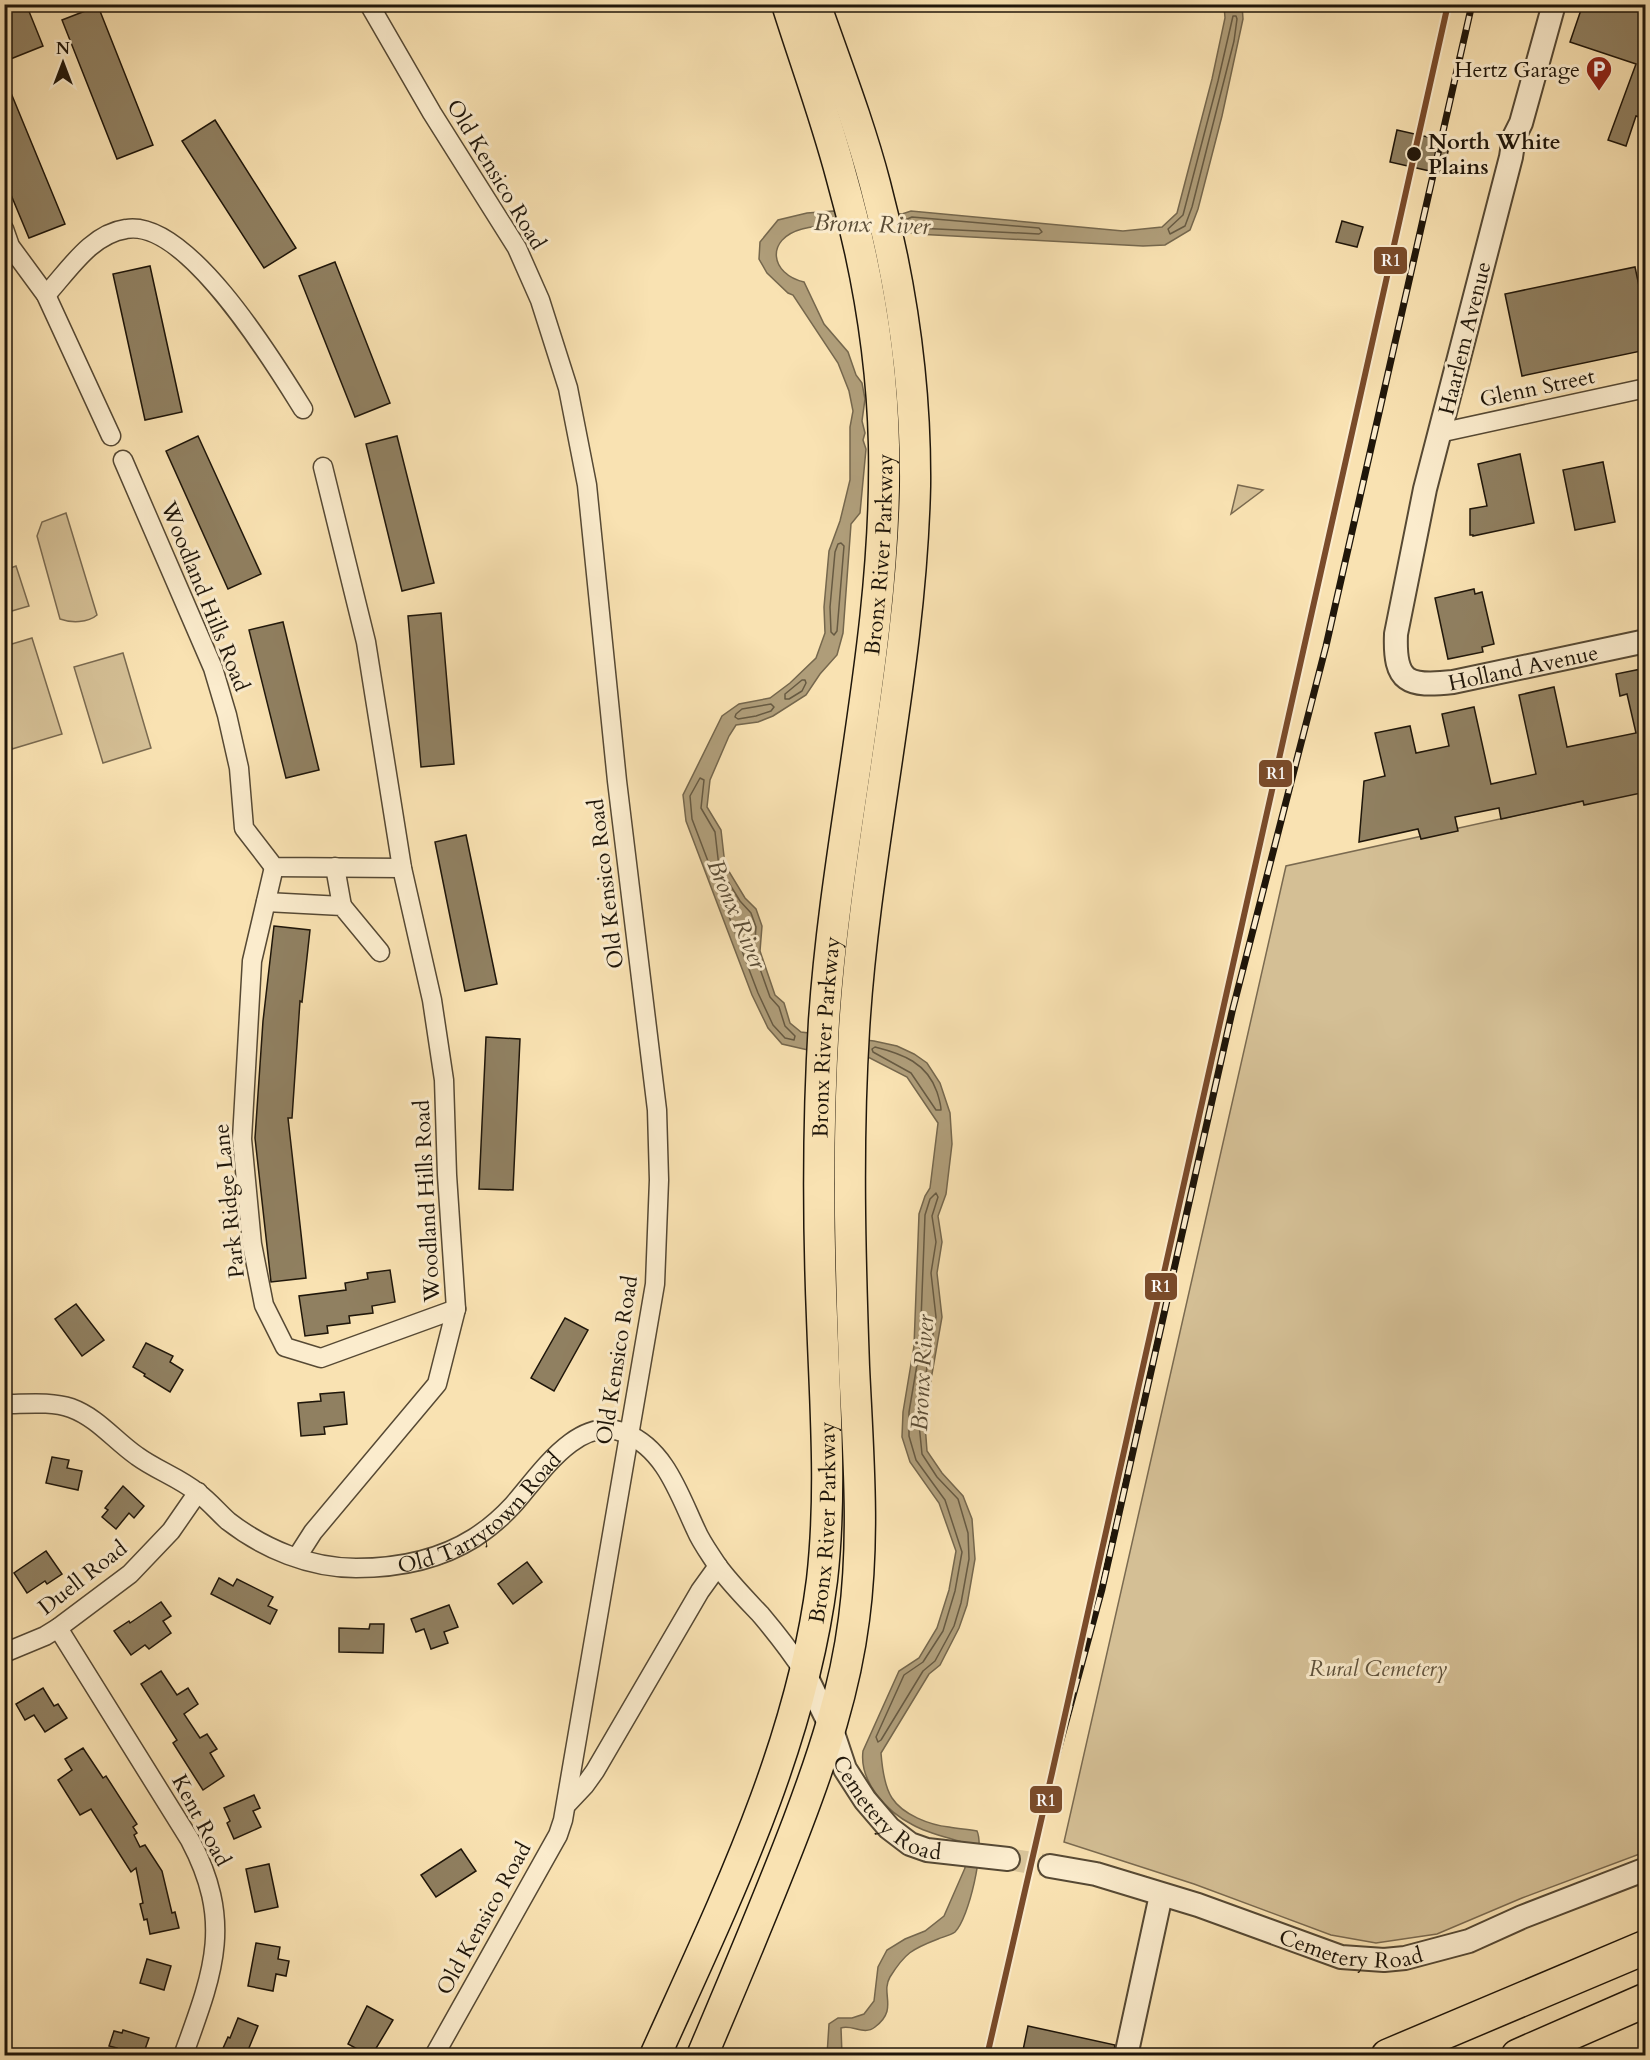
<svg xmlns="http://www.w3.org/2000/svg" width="1650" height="2060" font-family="Cardo,serif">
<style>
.green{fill:#d4bf95;stroke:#7a6a50;stroke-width:1.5}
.water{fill:#af9d79;stroke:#75674d;stroke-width:1.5}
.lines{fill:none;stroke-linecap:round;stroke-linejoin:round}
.shore{stroke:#675a42;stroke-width:1.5}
.building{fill:#908061;stroke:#1f160a;stroke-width:1.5}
.tertiary-tunnel{stroke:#d8c399;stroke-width:22;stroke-dasharray:22 11;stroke-linecap:butt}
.minor-casing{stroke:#564934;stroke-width:21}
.tertiary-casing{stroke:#564934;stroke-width:26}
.trunk-casing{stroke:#1f160a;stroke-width:33}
.motorway-casing{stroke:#1f160a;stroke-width:36}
.minor{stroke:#fbeccd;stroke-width:18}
.tertiary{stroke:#fbeccd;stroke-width:22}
.trunk{stroke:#f9e2b2;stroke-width:30}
.motorway{stroke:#f9e2b2;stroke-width:33}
.rail-casing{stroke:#1f160a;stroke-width:7}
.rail{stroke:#fbeccd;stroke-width:4.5;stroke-dasharray:14;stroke-linecap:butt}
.rail-1-casing{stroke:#fbeccd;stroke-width:10}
.rail-1{stroke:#7a4b2a;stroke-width:6}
.stop-dot{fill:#1f160a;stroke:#fbeccd;stroke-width:2}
.labels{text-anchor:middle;stroke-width:6;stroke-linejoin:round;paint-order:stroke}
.poi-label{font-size:22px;fill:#1f160a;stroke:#fbeccd;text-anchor:end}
.stop-label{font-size:22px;font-weight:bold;fill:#1f160a;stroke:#fbeccd;text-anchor:start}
.street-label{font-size:22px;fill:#1f160a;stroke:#fbeccd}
.park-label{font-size:22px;font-style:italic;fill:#5e513b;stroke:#fbeccd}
.water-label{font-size:24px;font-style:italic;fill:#594c36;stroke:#fbeccd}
.line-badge{stroke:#fbeccd;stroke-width:2}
.badge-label{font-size:16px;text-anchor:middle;font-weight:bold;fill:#fff}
</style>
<rect width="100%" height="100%" fill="#f9e2b2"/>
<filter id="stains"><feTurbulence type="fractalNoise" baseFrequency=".00333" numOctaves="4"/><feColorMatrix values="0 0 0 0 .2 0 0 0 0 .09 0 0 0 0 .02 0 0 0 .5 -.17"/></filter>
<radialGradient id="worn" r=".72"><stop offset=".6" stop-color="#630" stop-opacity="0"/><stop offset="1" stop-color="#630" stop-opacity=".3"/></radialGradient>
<g class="green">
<polygon points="1238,485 1263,490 1231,514"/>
<path d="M66 513 97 615C88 623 71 623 60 619L37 536 42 522Z"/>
<polygon points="16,566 29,606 5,613 5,570"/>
<polygon points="32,638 62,734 12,749 5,725 5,646"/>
<polygon points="123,653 151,748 103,763 74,667"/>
<polygon points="1645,787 1645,1852 1522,1898 1437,1934 1376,1943 1331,1935 1194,1884 1064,1842 1286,866"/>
</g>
<path class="water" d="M1224 5H1242L1243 19 1222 116 1198 209 1190 230 1165 245 1143 246 916 234C890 227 827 221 802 229 765 239 770 274 804 282L824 324 848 352 856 375 862 383 865 399 862 421 865 433 863 440 866 449 860 513 851 524 843 633 837 655 820 674 806 695 773 716 758 722 736 725 729 736 710 780 707 807 721 830 725 865 745 898 756 909 762 926 760 951 775 995 784 1003 790 1023 801 1032 874 1041 897 1046 914 1054 927 1063 940 1083 950 1113 952 1144 946 1194 938 1216 942 1242 937 1273 942 1317 926 1408 925 1424 927 1451 942 1473 963 1496 972 1519 975 1559 967 1605 959 1628 940 1665 929 1674 881 1753C882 1766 884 1786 892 1798 903 1815 930 1825 949 1827 959 1829 968 1829 977 1831 985 1848 969 1918 955 1932 951 1935 943 1937 938 1939 912 1949 905 1953 890 1977 880 1994 899 2009 875 2027 864 2036 852 2024 841 2028L842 2055H827L829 2024 838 2018H852L864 2014 874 2001 878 1967 887 1950 905 1939 925 1931 944 1916 965 1868 962 1842C946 1837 927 1833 913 1825 887 1812 859 1782 863 1751L899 1671 919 1658 937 1628 949 1590 956 1551 939 1503 910 1462 902 1437 903 1412 914 1346 919 1214 925 1196 930 1188 938 1123 907 1077 868 1057 808 1050 782 1044 768 1028 752 995 686 821 683 795 722 716 739 704 770 698 790 683 816 658 825 633 824 607 829 551 840 521 850 480V427L853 411 849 391 838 363 793 295 788 293 767 273 759 259 760 242 778 220 807 213 833 211 902 214 911 211 1123 231 1162 227 1177 213 1212 79 1225 18Z"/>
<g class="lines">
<g class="shore">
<polygon points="1233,16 1236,16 1237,19 1234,41 1192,207 1185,226 1170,234 1168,229 1183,215 1218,81"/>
<polygon points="912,217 1039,228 1042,232 1039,234 917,228 904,223 905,220"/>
<polygon points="841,543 844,546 837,631 834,635 831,632 830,607 835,552 838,544"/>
<polygon points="802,680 805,680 806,683 802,691 789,699 785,699 785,694"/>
<polygon points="771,704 774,707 771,711 756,716 738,719 735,717 736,714 742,709"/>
<polygon points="700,778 704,780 701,808 715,832 719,867 740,901 751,913 756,927 754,952 770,997 779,1007 785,1026 795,1036 794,1040 785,1038 773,1025 758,993 692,819 690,796"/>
<path d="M875 1047C903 1054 927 1063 937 1092 939 1099 941 1104 941 1110H936L911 1073 873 1052 872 1049Z"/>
<polygon points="936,1193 938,1197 932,1216 936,1242 931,1273 936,1317 920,1407 919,1424 922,1454 937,1477 958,1499 968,1533 969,1559 961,1603 954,1626 935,1661 923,1671 881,1740 878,1742 876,1737 904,1675 923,1662 943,1631 955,1591 962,1552 945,1500 916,1460 909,1436 909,1412 920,1347 925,1215 930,1199"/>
</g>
</g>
<g class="building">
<polygon points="4,4 26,4 43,46 8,60 4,52"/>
<polygon points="1583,4 1646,4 1646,119 1636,116 1626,146 1608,140 1636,64 1570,42"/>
<polygon points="98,6 153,145 117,159 62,20"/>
<polygon points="4,76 65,224 29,238 4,178"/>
<polygon points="215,120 296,248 264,268 182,141"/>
<polygon points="1397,130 1450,142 1443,174 1390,162"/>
<polygon points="1342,221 1363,227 1357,247 1336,242"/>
<polygon points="335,262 390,403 355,417 299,276"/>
<polygon points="150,266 182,412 145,420 113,274"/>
<polygon points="1635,267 1646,319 1646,350 1522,376 1505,294"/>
<polygon points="198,436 261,574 228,589 166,451"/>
<polygon points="397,436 434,583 402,591 366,444"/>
<polygon points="1520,454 1534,523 1473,536 1473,535 1470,535 1470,509 1487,506 1478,464"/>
<polygon points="1603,462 1615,522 1575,530 1563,470"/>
<polygon points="1474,589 1475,594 1482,592 1494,644 1482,647 1483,652 1448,659 1435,598"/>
<polygon points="441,613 454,764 421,767 408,616"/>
<polygon points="283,622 319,770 286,778 249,630"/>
<polygon points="1646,668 1646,792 1584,805 1583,801 1501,819 1499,808 1455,817 1458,831 1421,839 1418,829 1359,842 1364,781 1385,776 1375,733 1410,726 1416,753 1449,746 1442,714 1474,707 1491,784 1536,774 1519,695 1554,687 1567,747 1636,733 1627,694 1620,696 1616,674"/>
<polygon points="466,835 497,984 465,991 435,842"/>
<polygon points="274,926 310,930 302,1002 300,1001 292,1118 288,1118 306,1278 271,1282 255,1138 263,1021"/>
<polygon points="486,1037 520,1039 513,1190 479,1189"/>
<polygon points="390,1270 395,1302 372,1306 373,1313 349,1316 350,1323 327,1326 328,1333 305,1336 299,1296 346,1290 345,1283 368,1279 367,1273"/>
<polygon points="76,1304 104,1340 82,1356 55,1319"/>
<polygon points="565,1318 588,1330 554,1391 531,1378"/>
<polygon points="146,1343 173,1356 170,1362 183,1370 170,1392 144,1376 145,1374 133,1367"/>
<polygon points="344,1392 347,1424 324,1427 325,1434 301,1436 298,1403 321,1401 320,1394"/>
<polygon points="52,1457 69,1460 67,1468 82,1471 78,1490 46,1483"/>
<polygon points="123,1486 144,1506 134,1518 129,1513 116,1529 102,1517 108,1510 105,1508"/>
<polygon points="46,1551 62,1574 47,1584 45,1581 27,1593 14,1573"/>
<polygon points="527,1562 542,1582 513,1604 498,1584"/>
<polygon points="219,1578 233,1586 237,1579 273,1597 268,1606 277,1610 270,1624 211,1594"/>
<polygon points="161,1602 171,1616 163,1621 171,1633 149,1649 145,1645 131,1655 114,1631 129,1621 130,1623"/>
<polygon points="449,1605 458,1627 444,1632 448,1643 431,1649 424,1629 416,1632 411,1619"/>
<polygon points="370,1624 384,1624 383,1653 339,1652 339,1628 369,1629"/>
<polygon points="161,1671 177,1695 188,1688 198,1704 184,1714 200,1738 207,1734 217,1749 210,1753 224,1776 203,1790 173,1743 177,1740 141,1684"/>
<polygon points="43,1688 54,1706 58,1704 67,1718 45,1732 34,1715 25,1720 16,1704"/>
<polygon points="83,1748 103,1778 106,1776 137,1824 133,1827 137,1833 134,1835 140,1847 145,1845 162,1871 172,1913 175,1912 179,1928 150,1934 147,1919 144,1920 140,1904 143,1903 136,1868 131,1872 91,1809 80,1815 58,1780 72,1770 65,1759"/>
<polygon points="254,1795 260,1808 253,1811 261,1827 234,1839 227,1823 230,1821 224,1808"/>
<polygon points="461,1849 476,1871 436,1897 421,1875"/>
<polygon points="269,1864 278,1907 255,1912 246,1869"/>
<polygon points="256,1943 280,1947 278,1959 289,1961 286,1976 276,1974 273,1991 248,1986"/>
<polygon points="147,1959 171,1966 164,1990 140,1983"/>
<polygon points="367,2006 393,2020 372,2055 368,2055 348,2044"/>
<polygon points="238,2018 258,2026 246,2055 220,2055 228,2037 230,2038"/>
<polygon points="1028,2026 1115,2045 1113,2055 1022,2055"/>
<polygon points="123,2030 149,2038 143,2055 118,2055 119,2052 116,2051 117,2048 109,2046 114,2031 122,2033"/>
</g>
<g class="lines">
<polyline class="tertiary-tunnel" points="1008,1859 1050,1866"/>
<g class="minor-casing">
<g id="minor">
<polyline points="369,4 432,113 517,248 540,300 568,388 587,485 617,781 657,1110 659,1180 655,1284 563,1820 558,1835 434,2056"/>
<polyline points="4,229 10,246 46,295 111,436"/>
<path d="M46 295C69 270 91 234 126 229 187 218 275 364 303 409"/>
<polyline points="1439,433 1646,388"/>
<polyline points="123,460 213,668 227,715 239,768 244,828 274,867 402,868"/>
<polyline points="274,867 252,961 242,1139 252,1244 264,1305 285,1347 321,1358 456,1309"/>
<polyline points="335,867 342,906"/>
<polyline points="266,902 342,906 380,952"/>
<path id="s1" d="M4 1404C26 1404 51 1401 71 1408 98 1418 114 1440 137 1456 156 1470 180 1478 198 1493 209 1501 218 1512 228 1521 264 1549 310 1568 356 1568 396 1568 439 1560 474 1538 488 1529 501 1518 513 1505 539 1476 578 1413 625 1433 665 1449 679 1494 696 1530 701 1542 710 1554 717 1565 730 1583 746 1599 761 1615 777 1634 791 1652 804 1672"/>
<polyline points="297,1557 313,1532 437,1384 456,1309 447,1175 444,1080 432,1000 402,868 366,642 323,467"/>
<path d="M58 1628 190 1840C234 1923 213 1973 183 2056"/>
<polyline points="4,1653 45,1636 58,1628 130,1574 171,1531 198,1492"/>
<polyline points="568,1803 585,1785 595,1771 700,1591 718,1566"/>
</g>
</g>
<g class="tertiary-casing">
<g id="tertiary">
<path id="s2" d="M1554 4 1521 123 1514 137 1511 157 1425 489 1396 634C1394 683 1408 687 1453 682L1646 641"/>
<path id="s3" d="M804 1672 831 1727 845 1769 865 1800 889 1828 910 1844 927 1850 1008 1859"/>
<path id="s4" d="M1050 1866 1096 1874 1198 1905 1341 1957 1384 1960 1405 1958 1469 1941 1522 1917 1646 1869"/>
<polyline points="1126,2056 1161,1895"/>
</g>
</g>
<g class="trunk-casing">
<g id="trunk">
<path id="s5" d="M655 2056C724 1903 801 1747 822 1580 832 1492 825 1404 822 1317 818 1218 818 1120 824 1021 837 829 888 639 884 445 882 354 866 263 841 175 826 118 805 61 787 4"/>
<path d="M702 2056C735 1978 768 1901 798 1822 823 1756 845 1690 854 1619 865 1536 858 1451 854 1367 850 1255 847 1143 854 1030 865 848 911 669 915 486 916 385 901 282 875 184 859 123 836 64 815 4"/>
</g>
</g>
<g class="motorway-casing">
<g id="motorway">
<polyline points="1388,2056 1646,1947"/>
<polyline points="1518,2056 1646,2000"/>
</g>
</g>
<use href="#minor" class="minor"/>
<use href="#tertiary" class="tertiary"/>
<use href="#trunk" class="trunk"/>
<use href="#motorway" class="motorway"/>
<g class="rail-casing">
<polyline id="rail" points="1052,1773 1102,1589 1232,1012 1326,646 1472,4"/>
</g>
<use href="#rail" class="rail"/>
<g class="rail-1-casing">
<polyline id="rail-1" points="987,2056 1052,1773 1448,4"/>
</g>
<use href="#rail-1" class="rail-1"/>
</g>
<defs>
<g id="parking-pin" transform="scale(1.35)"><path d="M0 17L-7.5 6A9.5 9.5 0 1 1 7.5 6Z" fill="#8f2418" stroke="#fbeccd"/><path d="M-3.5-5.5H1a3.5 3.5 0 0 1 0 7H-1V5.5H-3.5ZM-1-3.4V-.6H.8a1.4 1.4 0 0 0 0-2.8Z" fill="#fff"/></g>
</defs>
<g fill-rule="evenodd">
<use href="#parking-pin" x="1599" y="69"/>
</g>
<circle class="stop-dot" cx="1414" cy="154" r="8"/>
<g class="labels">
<g class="poi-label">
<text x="1580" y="77">Hertz Garage</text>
</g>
<g class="stop-label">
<text x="1428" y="149">North White<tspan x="1428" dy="25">Plains</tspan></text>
</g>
<g class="street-label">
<text transform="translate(497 174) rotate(59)" y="8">Old Kensico Road</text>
<text transform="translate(1464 338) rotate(-76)" y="8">Haarlem Avenue</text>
<text transform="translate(1537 387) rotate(-12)" y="8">Glenn Street</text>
<text dy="8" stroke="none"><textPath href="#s5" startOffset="1536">Bronx River Parkway</textPath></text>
<text transform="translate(206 596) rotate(68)" y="8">Woodland Hills Road</text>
<text dy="8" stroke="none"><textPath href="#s2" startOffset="816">Holland Avenue</textPath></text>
<text transform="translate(605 884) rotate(-97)" y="8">Old Kensico Road</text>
<text dy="8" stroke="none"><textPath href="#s5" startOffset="1050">Bronx River Parkway</textPath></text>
<text transform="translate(228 1201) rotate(-96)" y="8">Park Ridge Lane</text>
<text transform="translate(426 1201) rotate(-93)" y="8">Woodland Hills Road</text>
<text transform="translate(616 1360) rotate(-81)" y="8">Old Kensico Road</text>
<text dy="8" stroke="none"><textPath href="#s1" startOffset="542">Old Tarrytown Road</textPath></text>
<text dy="8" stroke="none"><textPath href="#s5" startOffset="564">Bronx River Parkway</textPath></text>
<text transform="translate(82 1577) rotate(-38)" y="8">Duell Road</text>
<text dy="8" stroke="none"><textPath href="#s3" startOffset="165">Cemetery Road</textPath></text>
<text transform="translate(202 1820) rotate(62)" y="8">Kent Road</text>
<text transform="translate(483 1918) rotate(-61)" y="8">Old Kensico Road</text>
<text dy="8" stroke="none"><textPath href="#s4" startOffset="314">Cemetery Road</textPath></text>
</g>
<g class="park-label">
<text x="1378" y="1676">Rural Cemetery</text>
</g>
<g class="water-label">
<text transform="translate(872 224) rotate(2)" y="8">Bronx River</text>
<text transform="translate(737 914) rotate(67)" y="8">Bronx River</text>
<text transform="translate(922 1373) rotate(-87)" y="8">Bronx River</text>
</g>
</g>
<g class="line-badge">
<rect x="1373" y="246" width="35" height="29" rx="6" fill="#7a4b2a"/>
<rect x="1258" y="759" width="35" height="29" rx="6" fill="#7a4b2a"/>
<rect x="1144" y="1272" width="34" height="29" rx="6" fill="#7a4b2a"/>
<rect x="1029" y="1785" width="34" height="29" rx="6" fill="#7a4b2a"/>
</g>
<g class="badge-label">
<text x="1391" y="266">R1</text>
<text x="1276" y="779">R1</text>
<text x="1161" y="1292">R1</text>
<text x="1046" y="1806">R1</text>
</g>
<rect width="1650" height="2060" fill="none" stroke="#f9e2b2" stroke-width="24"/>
<rect x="6" y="6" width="1638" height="2048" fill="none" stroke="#1f160a" stroke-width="3"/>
<rect x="12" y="12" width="1626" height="2036" fill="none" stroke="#1f160a" stroke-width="1.5"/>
<g transform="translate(63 63)" stroke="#fbeccd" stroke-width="4.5" paint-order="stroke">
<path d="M0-4.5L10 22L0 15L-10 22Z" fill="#1f160a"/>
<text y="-9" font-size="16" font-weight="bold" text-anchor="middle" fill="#1f160a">N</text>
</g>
<rect width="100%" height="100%" filter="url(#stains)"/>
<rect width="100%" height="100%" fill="url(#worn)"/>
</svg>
